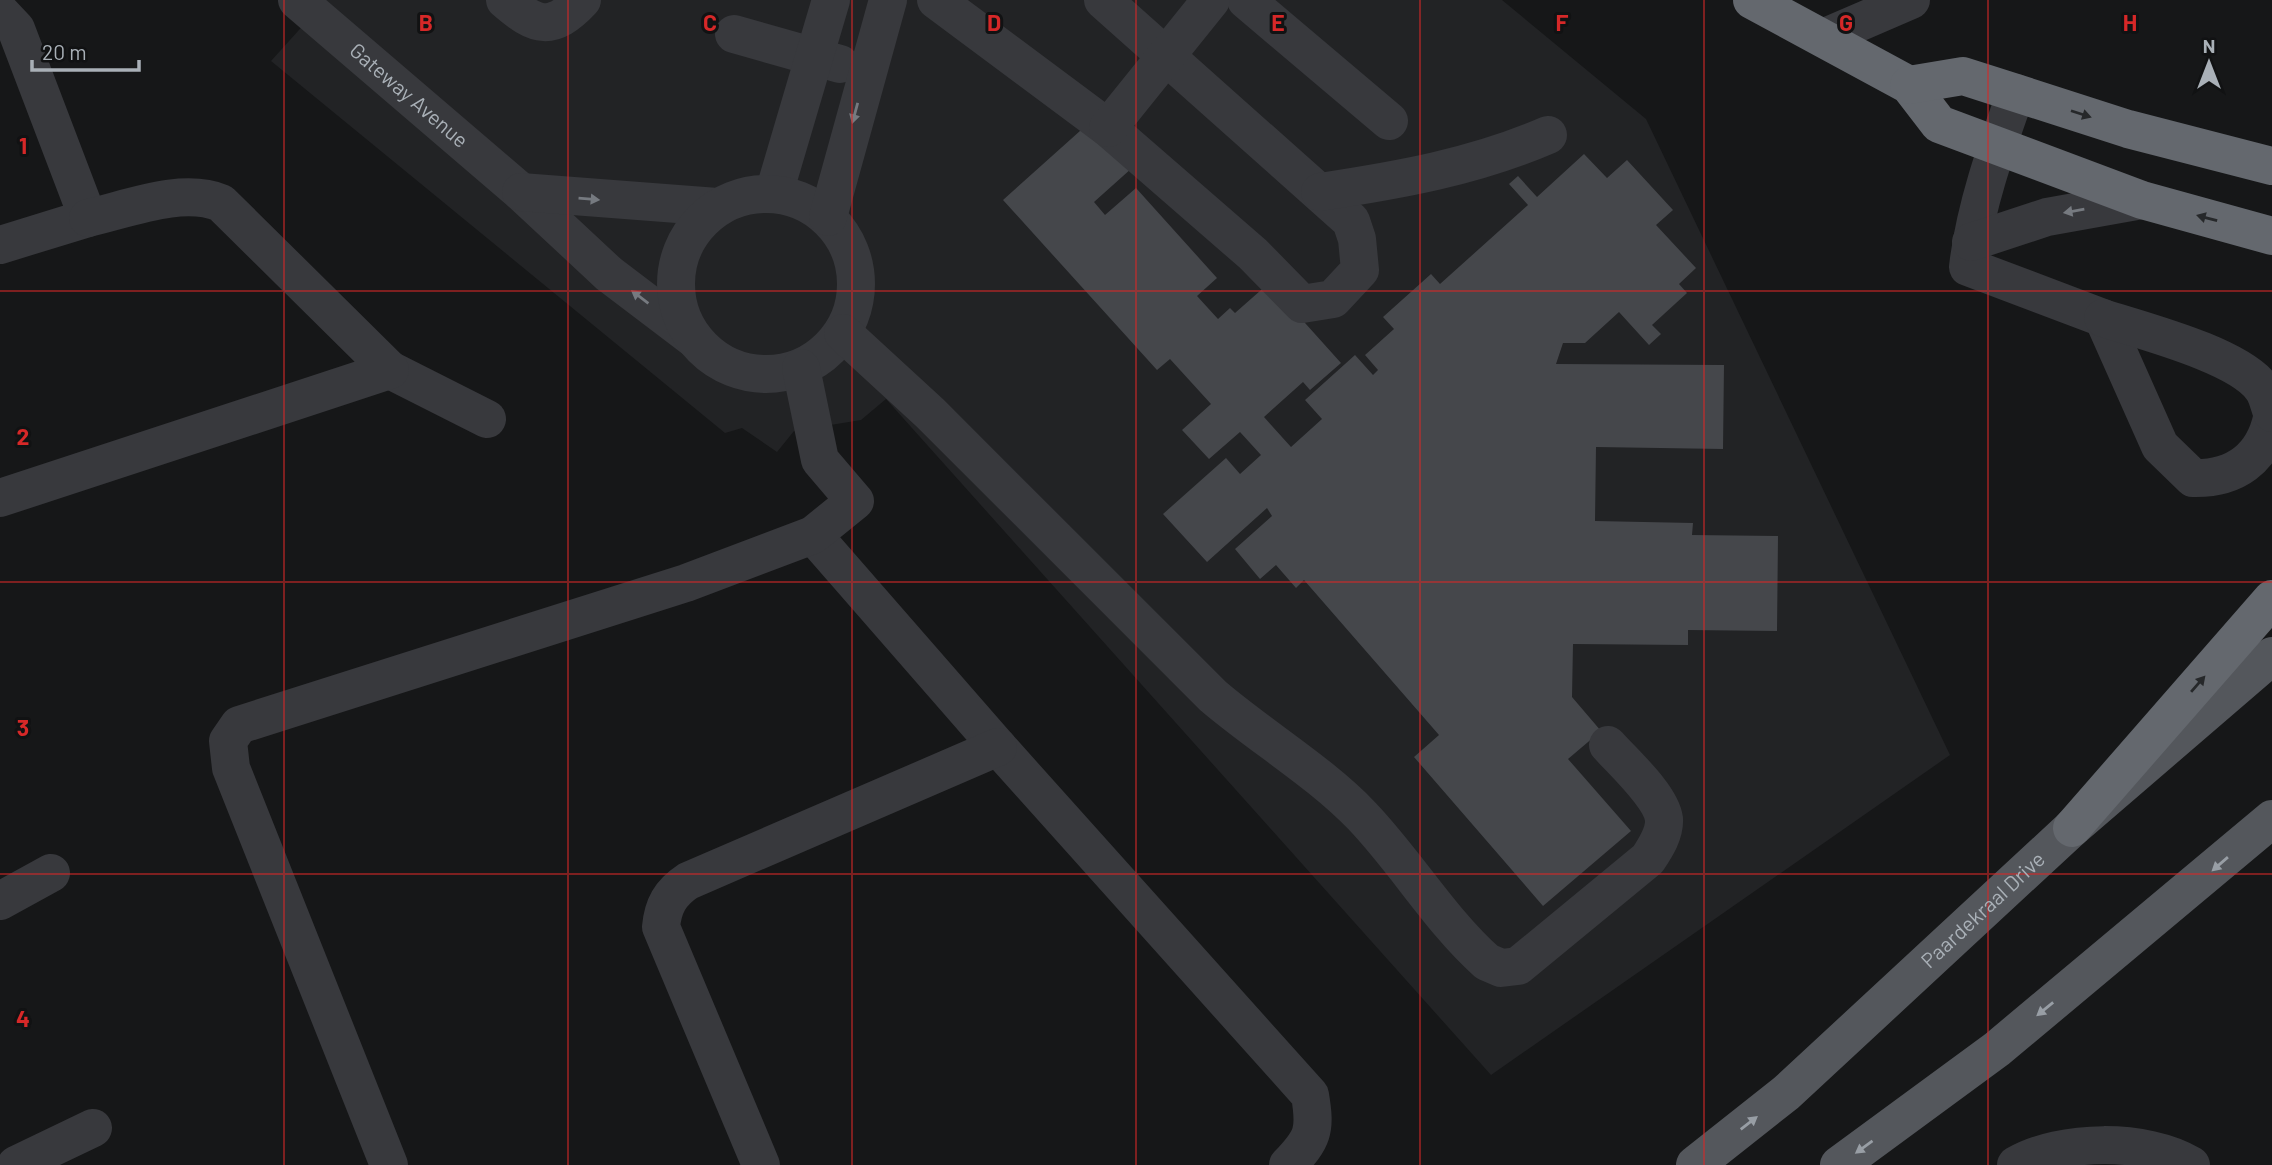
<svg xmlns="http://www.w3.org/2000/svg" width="2272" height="1165" font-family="Barlow,sans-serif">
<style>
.built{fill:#222325}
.building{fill:#45474b}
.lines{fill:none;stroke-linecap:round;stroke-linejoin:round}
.minor{stroke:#38393d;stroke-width:38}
.major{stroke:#54575c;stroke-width:38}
.highway{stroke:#64686e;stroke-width:38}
.oneway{fill:#767a80}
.oneway2{fill:#26282a}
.oneway3{fill:#989ea5}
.grid{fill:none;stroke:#d62828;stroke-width:2;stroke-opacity:0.55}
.labels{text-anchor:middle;stroke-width:6;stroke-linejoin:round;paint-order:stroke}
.street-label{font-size:21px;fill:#a9b0b7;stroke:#111213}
.grid-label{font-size:23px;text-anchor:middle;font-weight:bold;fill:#d62828;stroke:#111213;stroke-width:6;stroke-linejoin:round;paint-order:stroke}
</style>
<rect width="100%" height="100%" fill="#161718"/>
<polygon class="built" points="326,0 1502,0 1646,119 1950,755 1491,1075 886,399 861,420 794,431 777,452 742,428 725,433 271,61"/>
<polygon class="building" points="1090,122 1132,168 1094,202 1105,215 1136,188 1217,278 1197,296 1218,319 1230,308 1235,313 1269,283 1341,363 1310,390 1303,382 1264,417 1291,447 1322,419 1305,400 1355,355 1373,375 1378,370 1365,355 1394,329 1383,317 1431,274 1440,284 1528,205 1509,184 1518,176 1537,197 1584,154 1607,178 1627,160 1673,210 1656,225 1696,268 1679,284 1687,293 1652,325 1661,334 1649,345 1619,312 1585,343 1563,343 1556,364 1724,365 1723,449 1596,447 1595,521 1693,523 1692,535 1778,536 1777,631 1688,630 1688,645 1573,644 1572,697 1601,731 1568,759 1631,831 1543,906 1414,757 1439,735 1304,580 1296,588 1276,565 1260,579 1235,549 1272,516 1267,508 1207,562 1163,514 1226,458 1240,474 1261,455 1240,432 1209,459 1182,430 1211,404 1170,359 1157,370 1003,200"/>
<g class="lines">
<g class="minor">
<path id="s1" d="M297 0 521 192 609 274 692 337"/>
<path d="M505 0C536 27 552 32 582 0"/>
<polyline points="936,0 1108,128 1253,254 1302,304 1333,299 1360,270 1357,239 1351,221 1103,0"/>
<polyline points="1246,0 1389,121"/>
<polyline points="0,12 16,29 88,218 0,245"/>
<polyline points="734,34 840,64"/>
<polyline points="1823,38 1911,0"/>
<path d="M2016 93C1996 149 1975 207 1968 267L2103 318 2160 446 2193 478C2235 479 2263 459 2272 418"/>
<polyline points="1108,128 1211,0"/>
<polyline points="521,192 717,207"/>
<path d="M1320 192C1399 180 1474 167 1548 135"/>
<polyline points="774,193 831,0"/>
<circle cx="766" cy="284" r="90"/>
<polyline points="828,217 888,0"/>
<polyline points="1971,242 2047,217 2142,200"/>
<path d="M2103 318C2143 331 2238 355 2262 388 2267 394 2269 405 2272 413"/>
<path d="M843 333 930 413 1213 696C1261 737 1320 772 1362 816 1406 862 1440 920 1487 962L1501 968 1518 966 1648 859C1656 847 1665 833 1664 819 1661 796 1624 763 1608 745"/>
<polyline points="390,370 487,419"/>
<path d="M0 498 390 370 221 203C182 187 128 209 88 218"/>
<path d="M813 535 998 747 1310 1095C1316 1131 1313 1139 1288 1165"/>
<polyline points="0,901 51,873"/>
<polyline points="16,1165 93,1128"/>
<polyline points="389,1165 231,768 228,741 239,725 686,583 813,535 855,501 820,460 801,368"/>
<path d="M761 1165 661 927C663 906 670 893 688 881L998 747"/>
<path d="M2016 1165C2061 1139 2146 1138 2191 1165"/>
</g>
<g class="major">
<path id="s2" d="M1695 1165 1786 1093 2072 828 2272 656"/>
<polyline points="1839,1165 1997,1049 2272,819"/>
</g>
<g class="highway">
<polyline points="1752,0 1909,85 1939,124 2142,200 2272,236"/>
<polyline points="1909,85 1963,76 2128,129 2272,166"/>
<polyline points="2072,828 2272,599"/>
</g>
</g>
<defs><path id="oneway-solid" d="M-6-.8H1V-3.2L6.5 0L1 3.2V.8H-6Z" transform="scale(1.75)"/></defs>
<g class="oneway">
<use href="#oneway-solid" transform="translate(855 113) rotate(105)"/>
<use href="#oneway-solid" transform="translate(589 199) rotate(5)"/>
<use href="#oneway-solid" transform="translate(2074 211) rotate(170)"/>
<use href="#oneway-solid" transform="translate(640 297) rotate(-143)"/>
</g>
<g class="oneway2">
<use href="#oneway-solid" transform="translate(2081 114) rotate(18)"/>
<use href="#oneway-solid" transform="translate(2207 218) rotate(-165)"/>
<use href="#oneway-solid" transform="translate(2198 684) rotate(-49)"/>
</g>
<g class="oneway3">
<use href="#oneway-solid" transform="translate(2220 864) rotate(139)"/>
<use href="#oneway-solid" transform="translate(2045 1009) rotate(141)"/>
<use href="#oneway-solid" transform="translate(1749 1123) rotate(-38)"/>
<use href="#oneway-solid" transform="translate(1864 1147) rotate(144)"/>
</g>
<path class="grid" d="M284 0V1165M568 0V1165M852 0V1165M1136 0V1165M1420 0V1165M1704 0V1165M1988 0V1165M0 291H2272M0 582H2272M0 874H2272"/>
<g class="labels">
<g class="street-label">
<text dy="7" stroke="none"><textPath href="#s1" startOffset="147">Gateway Avenue</textPath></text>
<text dy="7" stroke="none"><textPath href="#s2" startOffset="385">Paardekraal Drive</textPath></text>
</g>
</g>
<g class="grid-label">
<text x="426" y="31">B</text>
<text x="710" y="31">C</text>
<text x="994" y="31">D</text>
<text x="1278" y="31">E</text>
<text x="1562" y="31">F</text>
<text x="1846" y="31">G</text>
<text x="2130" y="31">H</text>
<text x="23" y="154">1</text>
<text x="23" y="445">2</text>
<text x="23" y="736">3</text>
<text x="23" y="1027">4</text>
</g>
<g transform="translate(2209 63)" stroke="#111213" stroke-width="5" paint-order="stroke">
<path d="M0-5L12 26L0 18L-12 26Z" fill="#a9b0b7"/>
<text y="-10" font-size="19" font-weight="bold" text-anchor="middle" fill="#a9b0b7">N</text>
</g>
<path d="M32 60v10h107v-10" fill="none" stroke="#a9b0b7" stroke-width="3.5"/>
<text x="42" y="60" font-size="21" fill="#a9b0b7" stroke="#111213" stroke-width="5" paint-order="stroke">20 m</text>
</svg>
